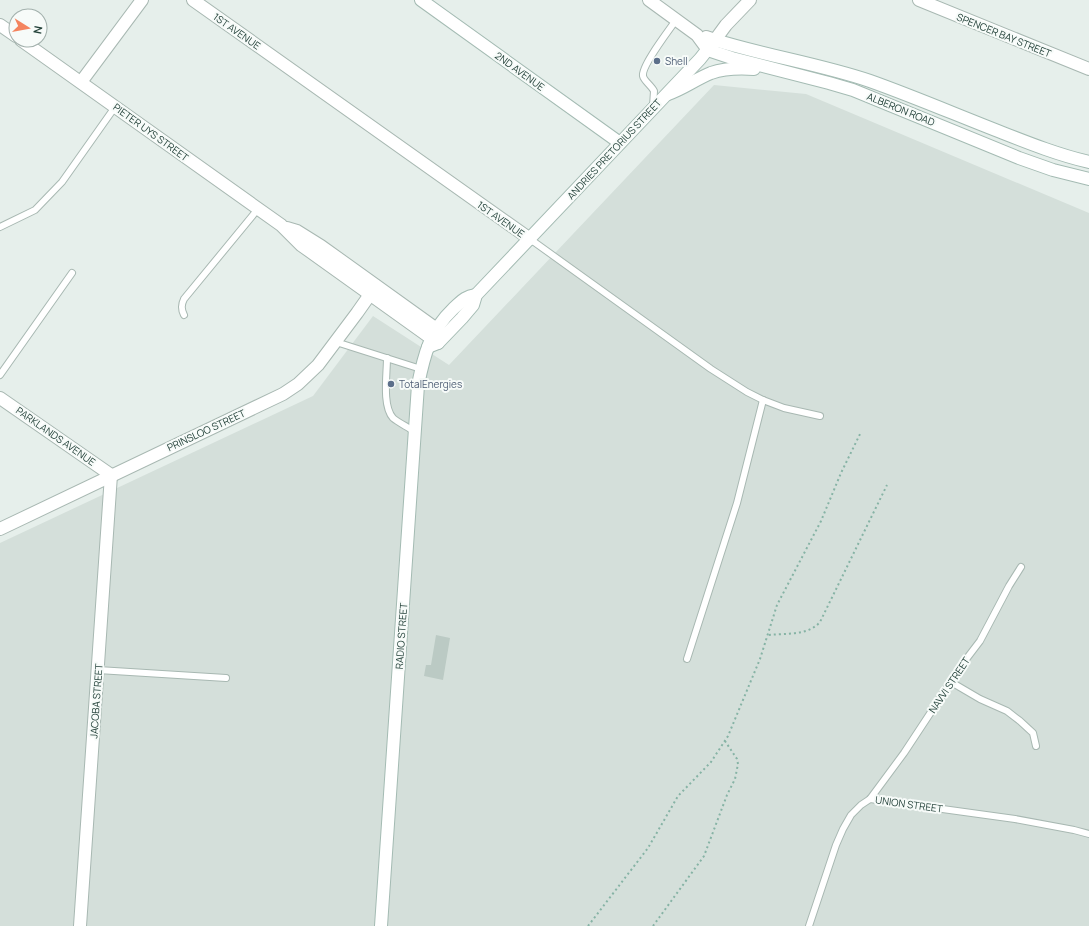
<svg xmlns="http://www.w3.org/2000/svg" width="1089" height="926" font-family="Manrope,sans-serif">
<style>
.built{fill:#d4dfda}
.building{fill:#bbcac4}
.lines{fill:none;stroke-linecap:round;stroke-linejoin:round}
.lane-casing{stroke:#a8b8b2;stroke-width:8}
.street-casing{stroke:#a8b8b2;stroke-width:14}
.secondary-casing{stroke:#a4bbb3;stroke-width:14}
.path{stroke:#86b3a5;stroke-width:2;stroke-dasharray:2 3;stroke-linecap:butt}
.lane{stroke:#fff;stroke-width:6}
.street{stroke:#fff;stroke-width:12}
.secondary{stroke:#fff;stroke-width:12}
.service-dot{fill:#5c6f8a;stroke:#f7fbf9;stroke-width:1.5}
.labels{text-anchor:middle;stroke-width:4;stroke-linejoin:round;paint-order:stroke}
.street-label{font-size:10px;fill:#24423a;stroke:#f7fbf9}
.service-label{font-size:10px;fill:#4e5e75;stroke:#f7fbf9;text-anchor:start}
</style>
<rect width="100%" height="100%" fill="#e6efeb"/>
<polygon class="built" points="714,85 806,94 1089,213 1089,926 0,926 0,543 313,396 373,316 449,365"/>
<polygon class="building" points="436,635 450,638 443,680 424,676 426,665 431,665"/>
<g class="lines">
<g class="lane-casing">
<g id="lane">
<path d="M653 106 654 91C651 85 644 81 643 76 641 66 670 29 676 20"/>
<polyline points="0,227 35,210 62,182 115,107"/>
<polyline points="530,239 711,369 747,392 763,400 784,408 820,416"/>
<path d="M184 315C181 309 181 305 184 299L258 209"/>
<polyline points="336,342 421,369"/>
<path d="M387 358C387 374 382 406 393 418 399 423 408 427 415 432"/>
<polyline points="0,375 72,273"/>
<polyline points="687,659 737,503 763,400"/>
<polyline points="98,670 226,678"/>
<polyline points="951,682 980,699 1007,711 1020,721 1033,733 1036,746"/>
<polyline points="870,799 1015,819 1074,830 1089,834"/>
<polyline points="809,926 836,845 843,829 851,815 861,805 870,799 904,753 964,662 980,641 1009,586 1021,567"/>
</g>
</g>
<g class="street-casing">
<g id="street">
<polyline points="193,0 530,239"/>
<polyline points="649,0 697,35 708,50"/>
<polyline points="919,0 1089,69"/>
<polyline points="0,25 16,36"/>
<polyline points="706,37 715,40 726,25 750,0"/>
<polyline points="21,40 281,225 301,245 438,343"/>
<polyline points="81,82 142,0"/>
<polyline points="287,228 297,231 321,246 445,335"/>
<polyline points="0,398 111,475 80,926"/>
<polyline points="0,529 283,394 298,384 318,365 357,313 376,286"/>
</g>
</g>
<g class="secondary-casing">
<g id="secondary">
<polyline points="421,0 620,143"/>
<polyline points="708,50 732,58 829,83 853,90 1019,158 1053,170 1089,179"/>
<path d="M668 94C683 89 696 79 711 73 725 68 739 68 754 69"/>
<path d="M428 347 438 343 462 318 473 305 476 295 700 59 715 40C766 56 820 64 870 81 915 97 959 116 1003 133 1031 144 1059 155 1089 162"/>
<path d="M381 926 418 385C424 355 430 331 453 309 462 301 464 297 476 295"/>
</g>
</g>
<g class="path">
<path d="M769 635C785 633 808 636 820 622L887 485"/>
<polyline points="588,926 648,848 678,796 711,762 728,736 760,659 777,605 821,521 841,473 861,432"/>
<polyline points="653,926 704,856 727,795 735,779 738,764 737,759 725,741"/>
</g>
<use href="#lane" class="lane"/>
<use href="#street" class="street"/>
<use href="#secondary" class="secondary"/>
</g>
<g class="service-dot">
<circle cx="657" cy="61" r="4"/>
<circle cx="391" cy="384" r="4"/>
</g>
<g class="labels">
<g class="street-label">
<text transform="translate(237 31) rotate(35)" y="4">1ST AVENUE</text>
<text transform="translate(1004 35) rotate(22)" y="4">SPENCER BAY STREET</text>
<text transform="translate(520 71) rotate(36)" y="4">2ND AVENUE</text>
<text transform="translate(901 109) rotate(22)" y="4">ALBERON ROAD</text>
<text transform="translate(151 132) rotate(36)" y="4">PIETER UYS STREET</text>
<text transform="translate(614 149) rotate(-47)" y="4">ANDRIES PRETORIUS STREET</text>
<text transform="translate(501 219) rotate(35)" y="4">1ST AVENUE</text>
<text transform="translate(206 430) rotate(-25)" y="4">PRINSLOO STREET</text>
<text transform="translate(56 436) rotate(35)" y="4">PARKLANDS AVENUE</text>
<text transform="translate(401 636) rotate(-86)" y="4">RADIO STREET</text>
<text transform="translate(949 685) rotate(-56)" y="4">NAVVI STREET</text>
<text transform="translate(96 701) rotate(-86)" y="4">JACOBA STREET</text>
<text transform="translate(909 804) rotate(8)" y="4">UNION STREET</text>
</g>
<g class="service-label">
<text x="665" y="65">Shell</text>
<text x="399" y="388">TotalEnergies</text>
</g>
</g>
<g transform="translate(28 28) rotate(101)"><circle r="19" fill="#f7fbf9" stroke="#a3b1ad"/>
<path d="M0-3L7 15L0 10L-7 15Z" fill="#f4845f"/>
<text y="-6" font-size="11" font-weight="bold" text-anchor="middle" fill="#24423a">N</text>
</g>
</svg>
